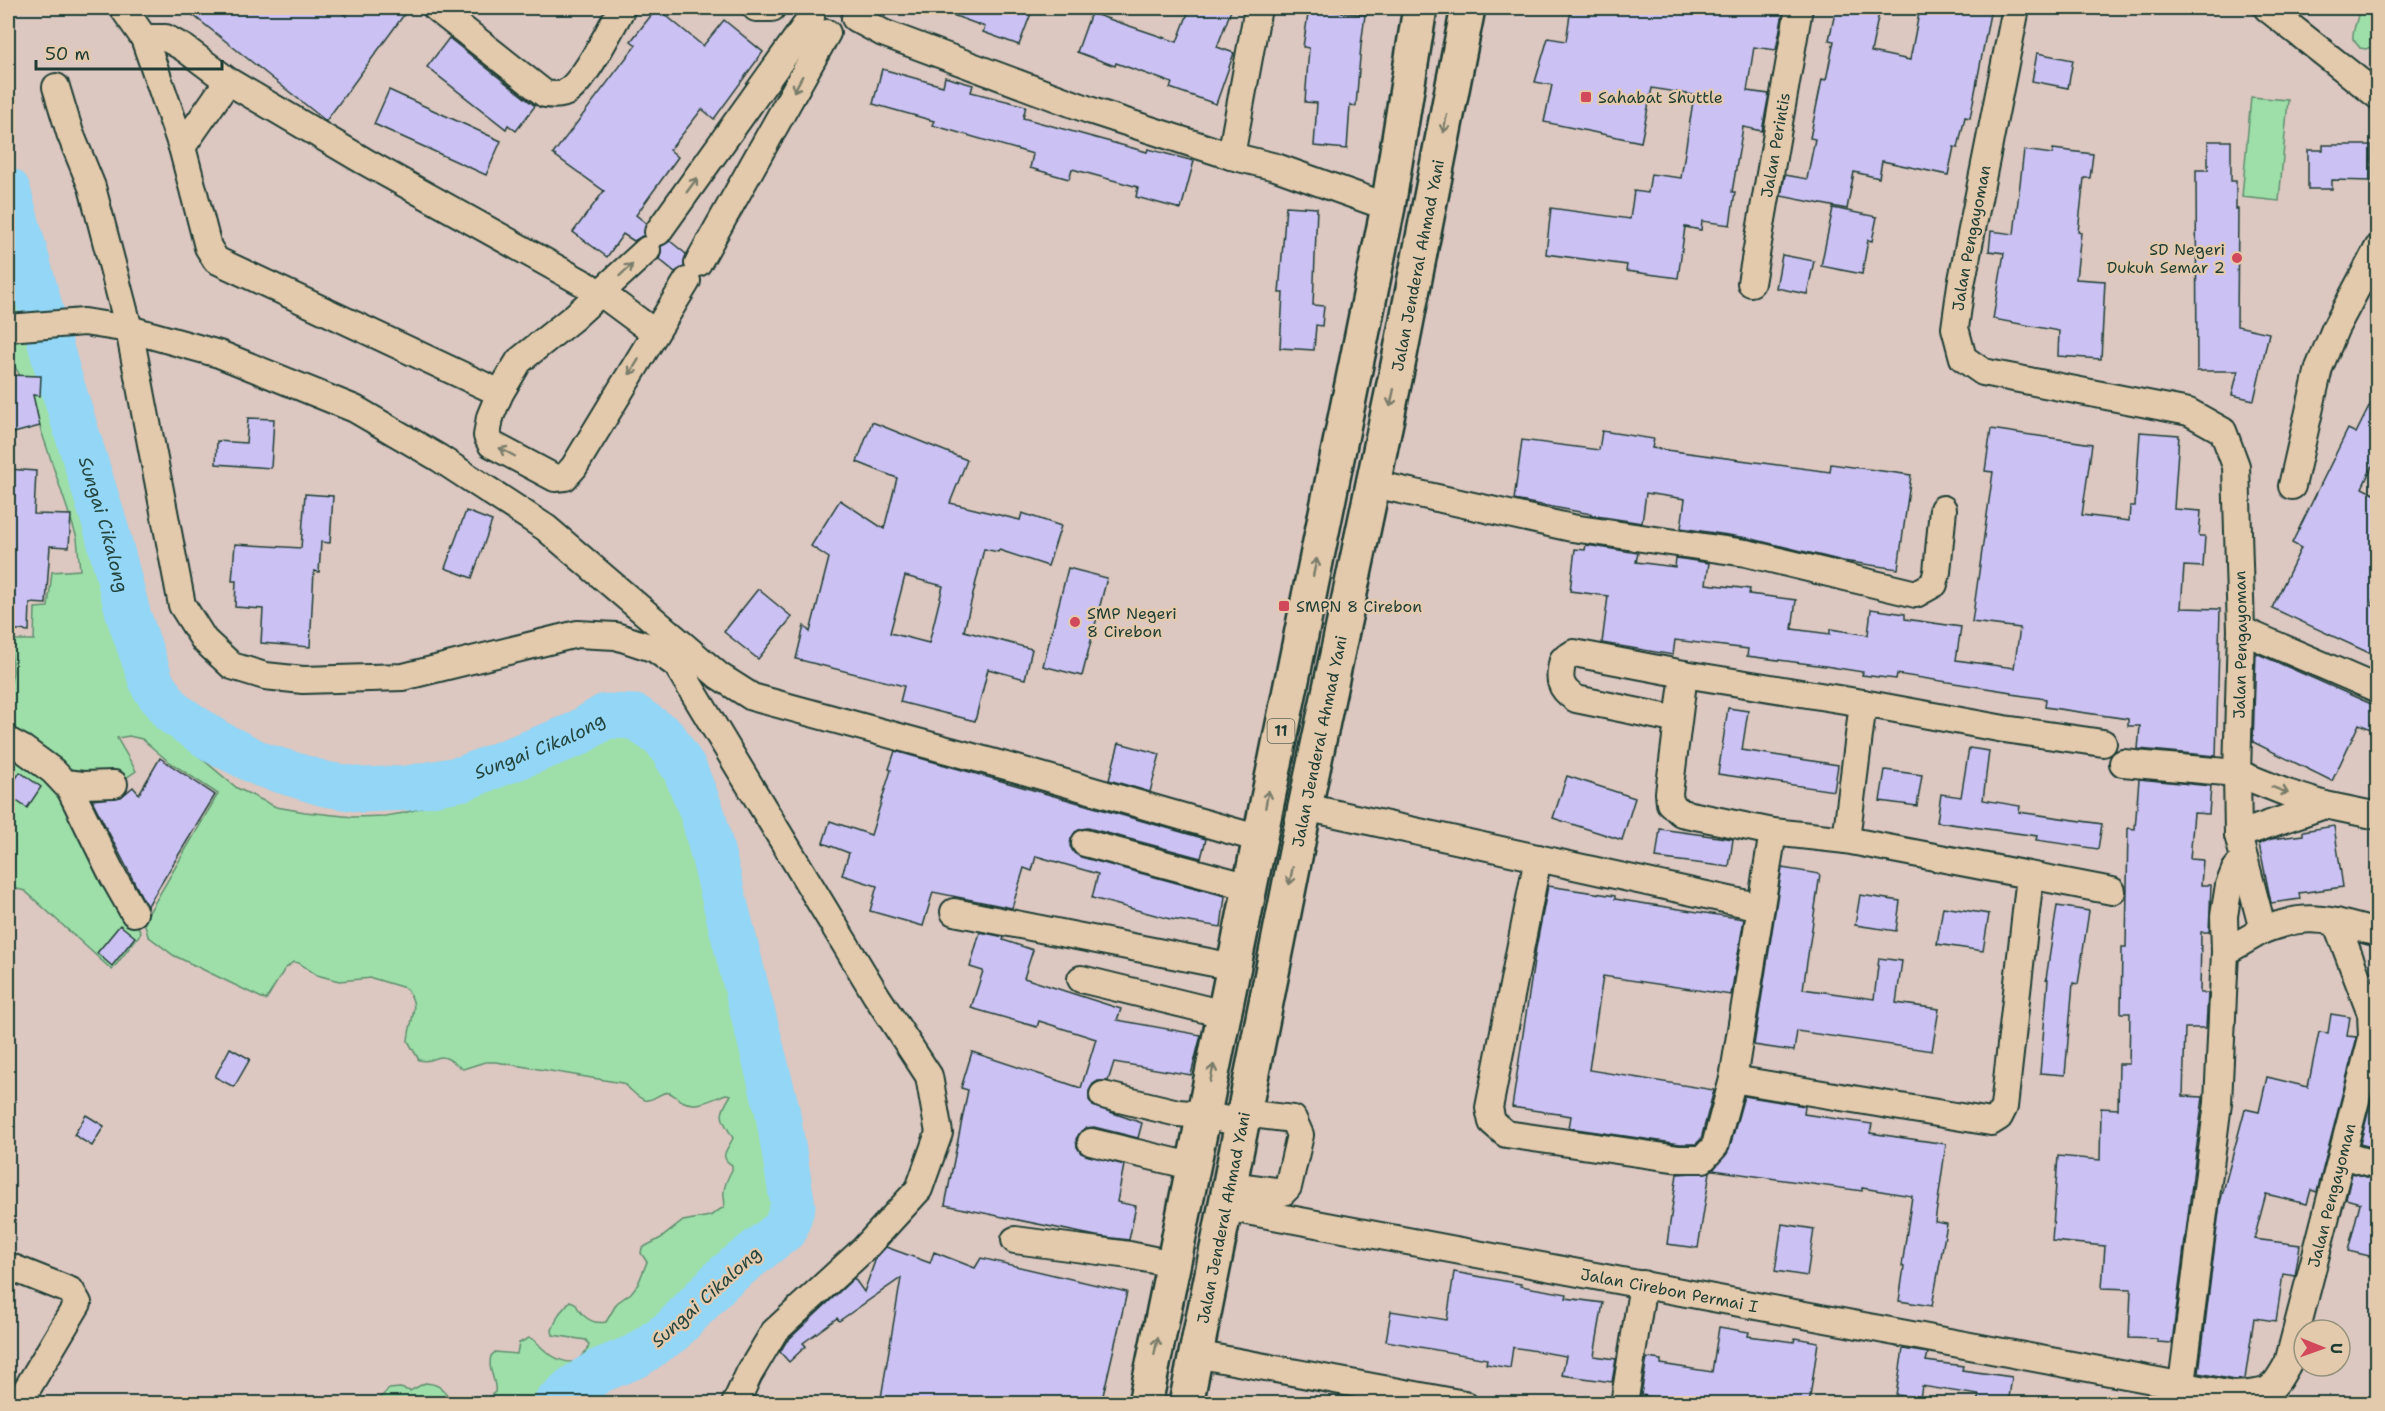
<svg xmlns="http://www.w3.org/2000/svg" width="2385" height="1411" font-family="'Shantell Sans',sans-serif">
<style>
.green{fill:#9edfa9;stroke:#5e8e6e;stroke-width:1.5}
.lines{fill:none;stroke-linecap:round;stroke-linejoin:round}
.river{stroke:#93d6f5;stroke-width:45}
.building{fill:#cbc1f3;stroke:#1f3d34;stroke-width:1.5;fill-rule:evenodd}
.minor-casing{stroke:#1f3d34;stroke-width:30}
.highway-casing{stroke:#1f3d34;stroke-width:38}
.minor{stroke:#e4caac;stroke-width:26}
.highway{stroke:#e4caac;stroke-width:33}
.oneway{stroke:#787c6a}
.poi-dot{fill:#d1495b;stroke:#e4caac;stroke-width:2}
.labels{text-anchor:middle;stroke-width:4.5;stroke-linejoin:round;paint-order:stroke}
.shield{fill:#e4caac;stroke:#5a6758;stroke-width:1.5}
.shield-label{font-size:15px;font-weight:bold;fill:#1f3d34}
.poi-label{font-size:16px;fill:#1f3d34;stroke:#e4caac;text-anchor:start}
.street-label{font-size:16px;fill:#1f3d34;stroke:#e4caac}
.water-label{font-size:18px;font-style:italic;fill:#25453e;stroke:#e4caac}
</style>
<rect width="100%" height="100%" fill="#dcc7c1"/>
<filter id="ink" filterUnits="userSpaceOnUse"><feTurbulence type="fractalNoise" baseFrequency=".0167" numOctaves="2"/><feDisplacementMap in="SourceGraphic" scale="12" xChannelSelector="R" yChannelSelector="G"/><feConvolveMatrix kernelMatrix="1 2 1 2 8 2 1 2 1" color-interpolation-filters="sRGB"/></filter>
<g filter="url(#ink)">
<g class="green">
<path d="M2358 8H2377V44L2366 49 2360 48 2353 39C2352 27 2360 19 2358 8Z"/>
<polygon points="2251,97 2288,100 2279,201 2242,197"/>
<polygon points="8,237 37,319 8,320"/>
<path d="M36 329 68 448 78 494 92 517 105 572 128 636 136 682 143 695 172 724 195 753 237 788 276 807 305 812 353 817 385 816 404 813 471 793 568 751 600 733 619 728 631 729 643 734 666 751 683 788 704 854 726 977 755 1057 771 1120 778 1165 781 1194 780 1216 770 1230 707 1277 672 1323 584 1370 568 1375 555 1390 538 1403H481L495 1392C497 1380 487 1371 491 1356L495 1352 517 1354 519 1343 529 1338C535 1339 536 1342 540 1346 550 1356 563 1363 576 1362L587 1350 589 1345 586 1340 553 1335 552 1330 559 1314 570 1301 575 1303C581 1315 591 1325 606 1322L617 1303 631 1293 638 1284 647 1262 641 1253 642 1248 661 1238 683 1221 710 1216 724 1207C726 1201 723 1198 724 1191 725 1183 728 1177 732 1170V1165C717 1157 729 1148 733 1138 721 1117 717 1117 731 1095L726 1094C712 1099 696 1109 682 1101 678 1099 674 1095 670 1093 660 1090 655 1102 644 1100 636 1097 630 1088 622 1083L496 1062H485L463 1069C457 1066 449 1057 442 1057 433 1057 433 1063 419 1060L408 1041C409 1022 422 1004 405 988L372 978 339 981 317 975 299 963 293 962 284 970 266 1000 173 955 148 936 144 921 218 794 168 761 142 739 129 736 117 738 136 771 120 782 88 783 8 739V698L13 671 10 640H34L35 608 48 607 52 572 80 570 77 538 27 388 10 358 8 332Z"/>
<polygon points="8,746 44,769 133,916 141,933 112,970 25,891 14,888 8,892"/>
<path d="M425 1383C443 1384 443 1392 455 1403H375L389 1389 400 1388 410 1391Z"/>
</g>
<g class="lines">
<path class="river" id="s1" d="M8 190 56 365 106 528 129 617 153 686 172 712 216 742 262 765 325 784 363 790 408 788 464 778 575 735 606 716 635 717 665 738 685 770 703 815 777 1109 793 1206 785 1229 723 1278 672 1331 636 1356 599 1371 573 1388 556 1404"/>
</g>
<g class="building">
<polygon points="184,8 335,8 346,16 352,8 409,8 326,121"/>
<polygon points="657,8 703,46 724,20 763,52 714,119 702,109 670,150 678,157 636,215 646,223 644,235 634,241 623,234 607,257 573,232 604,191 553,154 636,45 631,41"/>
<polygon points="939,8 1033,8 1019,45 983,32 985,27 939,10"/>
<polygon points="1190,8 1232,8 1217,47 1234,53 1216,104 1170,88 1172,83 1116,63 1115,66 1077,52 1091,13 1177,42"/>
<polygon points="1309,8 1365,15 1361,45 1356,106 1350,105 1347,149 1314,146 1317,103 1305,102 1309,48 1303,47"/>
<polygon points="1571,8 1784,8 1776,50 1754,47 1747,91 1769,94 1762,131 1743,127 1732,192 1735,192 1730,225 1702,221 1701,230 1685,227 1678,278 1626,271 1627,265 1546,254 1551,208 1630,219 1634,191 1648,193 1651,174 1681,178 1694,95 1652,88 1641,142 1544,122 1552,85 1535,82 1548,38 1566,41"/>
<polygon points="1836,8 1880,8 1871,52 1910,60 1920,8 1991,8 1970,118 1965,117 1958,148 1954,147 1948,175 1882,161 1879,178 1854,172 1847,209 1781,196 1785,175 1807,179 1815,139 1810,138 1822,79 1826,80 1834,41 1829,40"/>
<polygon points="449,38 535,106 516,131 508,125 506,129 427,67"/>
<polygon points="2037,53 2073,60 2068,88 2032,81"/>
<polygon points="882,69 943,86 945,77 973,85 971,92 1026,106 1023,118 1147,152 1148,149 1194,161 1181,209 1136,197 1138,187 1072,169 1069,179 1030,168 1033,154 932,125 934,121 873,104"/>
<polygon points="389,90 501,141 486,175 374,124"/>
<polygon points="2208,141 2231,141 2231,181 2236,181 2236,209 2238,209 2237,326 2269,333 2254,400 2232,395 2238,371 2197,371 2196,170 2208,170"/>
<polygon points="2323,145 2371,145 2371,181 2332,180 2332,189 2308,189 2308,150 2323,150"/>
<polygon points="2053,149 2093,154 2090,178 2084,178 2078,232 2081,233 2076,279 2105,281 2101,359 2058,356 2059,331 1993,319 2004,253 1989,251 1991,231 2014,234 2024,150 2052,154"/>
<polygon points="1286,206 1317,208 1313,305 1324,306 1322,326 1316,325 1314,350 1280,348 1283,293 1279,293"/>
<polygon points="1833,208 1877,217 1872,241 1868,240 1862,274 1821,266"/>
<polygon points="670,241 686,254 684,267 675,272 659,259 661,254 661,246"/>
<polygon points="1782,255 1814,261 1807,294 1776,288"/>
<polygon points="8,375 41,376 40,396 33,395 40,426 10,434 8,423"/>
<polygon points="2378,389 2378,454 2362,488 2378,496 2378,591 2371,605 2378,608 2378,657 2272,608 2301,548 2292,543 2348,429 2356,433"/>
<polygon points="248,418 274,419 271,468 216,464 217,441 246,443"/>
<path d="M872 422 967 460 950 503 1020 520 1022 513 1061 526 1048 566 999 550 998 552 984 549 964 631 1032 649 1025 679 988 669 975 721 900 702 904 686 796 659 804 626 810 632 829 558 811 546 840 500 884 529 897 478 857 462ZM905 576 943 586 929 643 890 633Z"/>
<polygon points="1991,429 2092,444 2082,515 2129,521 2130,506 2135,506 2140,432 2179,435 2174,509 2201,511 2199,536 2205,536 2203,567 2184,566 2181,608 2220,609 2216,756 2138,749 2140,726 2128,726 2128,719 2045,707 2046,699 2011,694 2011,692 1897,674 1896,679 1862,675 1863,672 1825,666 1747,656 1748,649 1675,640 1673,655 1602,643 1608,596 1570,591 1575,549 1585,550 1586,545 1638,553 1636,562 1675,567 1676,558 1709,563 1706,584 1750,589 1749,594 1796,600 1792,629 1830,634 1830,629 1868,635 1871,609 1905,614 1905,619 1961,627 1956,660 2014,668 2020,628 1972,622 1993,472 1985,471"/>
<polygon points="1602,431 1654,439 1652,448 1830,472 1831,464 1911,475 1898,569 1843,561 1748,538 1681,528 1685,499 1646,493 1642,523 1590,515 1591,514 1514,500 1522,440 1599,450"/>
<polygon points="8,469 36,471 34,514 71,515 69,547 50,546 46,604 30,603 29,631 8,629"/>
<polygon points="305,494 333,496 330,543 321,542 319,572 314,571 310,647 261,643 263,609 235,607 236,581 232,581 235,544 301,548"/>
<polygon points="466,511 492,521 472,578 445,568"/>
<polygon points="1068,568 1107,578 1082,676 1043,666"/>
<polygon points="758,589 792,617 758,659 724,632"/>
<polygon points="2256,653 2378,707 2378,732 2359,724 2332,781 2253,742"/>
<polygon points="1728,708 1748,711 1742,750 1838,765 1834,791 1718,774"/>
<polygon points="1119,743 1160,754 1150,792 1109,780"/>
<polygon points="1969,748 1989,751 1983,800 2020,806 2019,812 2102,824 2098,849 2036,840 2037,836 1937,822 1941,794 1961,797"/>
<polygon points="895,751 1206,839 1201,858 1088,828 1081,829 1075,832 1071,839 1070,846 1074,853 1081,857 1225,896 1221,927 1170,919 1092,898 1098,874 1036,856 1032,871 1024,868 1012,908 933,892 923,926 870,911 877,886 842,875 849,853 823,843 830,821 871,835 891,770 889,769"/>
<polygon points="160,758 215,795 147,907 92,800 121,797 133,787 139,794"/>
<polygon points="1885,770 1922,775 1917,806 1880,801"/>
<polygon points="20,772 41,787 27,808 8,795 8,791"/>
<polygon points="1567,776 1635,798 1622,840 1553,818"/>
<polygon points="2139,779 2211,786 2209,814 2194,813 2190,859 2203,860 2201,885 2211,885 2209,932 2201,932 2200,993 2208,993 2206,1028 2185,1028 2183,1096 2203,1097 2172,1343 2157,1342 2157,1339 2129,1338 2131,1289 2102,1288 2105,1246 2052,1241 2058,1156 2100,1160 2101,1108 2118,1109 2119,1064 2129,1064 2130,1013 2121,1013 2122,947 2126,947 2128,828 2135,829"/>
<polygon points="2334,826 2343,887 2299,893 2300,899 2271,903 2259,844 2271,839 2303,835 2303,831"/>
<polygon points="1660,829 1733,839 1729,867 1656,858"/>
<polygon points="1782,868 1820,874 1803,989 1874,999 1879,958 1902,961 1896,1003 1939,1009 1932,1051 1797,1031 1794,1051 1754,1045"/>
<polygon points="1548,886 1615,896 1615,899 1744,919 1731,995 1603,976 1589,1070 1714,1090 1701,1139 1696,1144 1680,1144 1569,1128 1571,1116 1512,1107 1536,948"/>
<polygon points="1860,895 1900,901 1896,931 1855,925"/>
<polygon points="2057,906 2089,911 2078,984 2073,983 2065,1075 2040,1073 2048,980 2046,979"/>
<polygon points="1943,907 1989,914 1983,951 1937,944"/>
<polygon points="120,925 135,937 112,966 97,953"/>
<polygon points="980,932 1004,937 1003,940 1033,950 1024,978 1121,1009 1117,1020 1201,1035 1191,1075 1114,1062 1108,1081 1098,1081 1093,1084 1089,1091 1089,1100 1093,1106 1142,1123 1138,1138 1094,1127 1086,1128 1081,1131 1076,1139 1077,1147 1081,1153 1124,1165 1117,1202 1136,1206 1129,1240 1096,1236 945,1205 968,1090 961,1088 972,1052 1081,1088 1096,1039 1039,1021 1037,1027 971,1008 983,971 970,967"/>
<polygon points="2331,1014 2350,1017 2347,1036 2357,1037 2317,1192 2311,1190 2307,1204 2266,1194 2254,1239 2300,1245 2295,1276 2283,1274 2276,1321 2254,1318 2245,1379 2234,1380 2199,1373 2220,1203 2245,1109 2259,1112 2267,1077 2308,1087 2319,1032 2328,1033"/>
<polygon points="230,1048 250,1059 234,1087 215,1077"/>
<polygon points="2375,1086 2378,1086 2378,1149 2360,1144"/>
<polygon points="1744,1096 1805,1106 1804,1114 1872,1124 1870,1133 1946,1144 1935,1222 1947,1224 1932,1306 1899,1301 1904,1267 1902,1266 1912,1196 1862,1188 1862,1191 1713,1170 1729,1150"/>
<polygon points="86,1115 104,1126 92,1146 74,1135"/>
<polygon points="1710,1172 1698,1248 1667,1244 1677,1174"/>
<polygon points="2352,1173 2378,1180 2378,1258 2348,1251 2360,1203 2346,1199"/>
<polygon points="1782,1224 1814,1229 1807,1276 1775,1271"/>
<polygon points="886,1247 930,1263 934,1252 975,1268 981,1258 1127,1292 1101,1404 880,1404 901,1278 839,1321 837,1318 803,1343 806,1346 789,1362 780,1352 786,1342 854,1278 864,1292 876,1258"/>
<polygon points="1454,1272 1521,1284 1520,1286 1567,1294 1566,1298 1603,1303 1594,1356 1616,1359 1612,1382 1562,1375 1566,1356 1513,1347 1510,1368 1486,1364 1487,1359 1386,1341 1391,1311 1447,1320"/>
<polygon points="1719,1327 1749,1332 1748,1336 1794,1342 1795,1338 1818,1342 1809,1404 1686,1404 1641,1395 1647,1358 1661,1360 1661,1364 1712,1372"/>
<polygon points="1903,1349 1928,1353 1926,1361 1963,1366 1962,1370 2012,1377 2008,1404 1977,1404 1979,1395 1922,1386 1920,1398 1896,1395"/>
</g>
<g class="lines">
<g class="minor-casing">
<g id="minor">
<polyline points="123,8 144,38 182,147 208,247 216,260 500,393"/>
<path d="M436 8 545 94C552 95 562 96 568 91 587 77 610 29 622 8"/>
<polyline points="756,8 772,8"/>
<polyline points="2267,8 2378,96"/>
<polyline points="855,18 883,33 1092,111 1231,156 1276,167 1388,207"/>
<polyline points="144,38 166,38 184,48 228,81 364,161 601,293 655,333"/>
<polyline points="56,87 70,133 92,187 129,329 182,605 204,640 232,666 265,676 303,680 403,677 577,634 616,636 655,649 677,665 876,995 929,1076 939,1133 919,1189 865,1248 774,1332 749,1374 735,1404"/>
<polyline points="182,147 228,81"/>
<polyline points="1231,156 1258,8"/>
<polyline points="658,232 811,18"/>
<polyline points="647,250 574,317 519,361 500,393 490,417 487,436 491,444 555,478 565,477 574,467 687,281"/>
<polyline points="698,263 827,33"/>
<path id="s2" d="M1751 283 1799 8"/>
<polyline points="8,328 84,322 129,329 219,354 355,409 439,458 546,528 719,676 752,697 1017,769 1260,839"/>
<polyline points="1374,484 1572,528 1746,553 1916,594 1934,584 1937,572 1943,509"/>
<polyline points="2292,486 2319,368 2335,329 2378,248"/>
<polyline points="2241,630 2378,689"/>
<polyline points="1684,674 1863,703 2004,729 2103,743"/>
<path d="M1678 720 1576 699C1559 688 1558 679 1563 660L1574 653 1684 674 1669 793 1670 803 1681 813 1773 832 1846 840 2112 891"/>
<polyline points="8,741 23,749 53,771 70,789 113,876 134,913"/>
<polyline points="2123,763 2237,773 2287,793 2325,805 2378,816"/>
<polyline points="65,783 83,785 114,784"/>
<polyline points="1305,807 1761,907"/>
<polyline points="2238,835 2325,805"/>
<polyline points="1846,840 1863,703"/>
<polyline points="1085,843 1250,887"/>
<polyline points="1538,858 1489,1108 1492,1122 1506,1134 1679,1159 1703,1159 1715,1146 1733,1079 1773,832"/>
<polyline points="954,912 1234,967"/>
<polyline points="2336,922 2378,933"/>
<polyline points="2225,952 2263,930"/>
<polyline points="1081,979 1224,1014"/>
<polyline points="1733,1079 1991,1122 1999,1117 2004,1107 2030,876"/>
<polyline points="1103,1095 1178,1113 1203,1115 1242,1123 1252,1114 1293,1119 1300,1135 1288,1187 1283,1192 1229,1185"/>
<polyline points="1091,1142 1192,1166"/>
<polyline points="2342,1155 2378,1165"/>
<path id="s3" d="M1225 1207 2233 1395C2269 1393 2271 1394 2288 1363L2372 1038 2371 1014 2336 922C2306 916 2291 920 2263 930L2238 835 2237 773 2241 630 2236 466 2223 431 2189 412 1983 372 1963 358 1955 328 1961 285 2016 8"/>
<polyline points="1015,1240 1129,1255 1173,1264"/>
<polyline points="8,1266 71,1291 78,1303 18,1404"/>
<polyline points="1195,1354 1464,1404"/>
<polyline points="2182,1384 2218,1103 2225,952 2224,916 2229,885 2235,870 2243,860"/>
<polyline points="1624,1404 1643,1284"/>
</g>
</g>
<g class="highway-casing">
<g id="highway">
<polyline points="1145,1404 1388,207 1420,8"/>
<path id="s4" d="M1186 1404 1305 807 1398 365 1468 8"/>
</g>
</g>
<use href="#minor" class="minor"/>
<use href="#highway" class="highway"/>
</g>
<defs><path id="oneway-shaft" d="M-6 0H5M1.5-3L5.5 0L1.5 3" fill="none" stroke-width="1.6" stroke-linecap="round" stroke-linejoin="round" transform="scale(1.5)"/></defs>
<g class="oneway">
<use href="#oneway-shaft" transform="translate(798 84) rotate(119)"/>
<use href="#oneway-shaft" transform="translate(1445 124) rotate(101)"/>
<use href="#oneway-shaft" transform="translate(692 185) rotate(-54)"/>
<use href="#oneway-shaft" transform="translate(626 270) rotate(-43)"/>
<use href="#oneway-shaft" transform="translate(634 367) rotate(121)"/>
<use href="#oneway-shaft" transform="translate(1392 398) rotate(102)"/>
<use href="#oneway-shaft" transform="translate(507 452) rotate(-152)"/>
<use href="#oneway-shaft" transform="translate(1315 567) rotate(-78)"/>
<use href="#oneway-shaft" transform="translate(2280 790) rotate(22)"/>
<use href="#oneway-shaft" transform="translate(1267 799) rotate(-79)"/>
<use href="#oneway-shaft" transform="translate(1291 876) rotate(101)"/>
<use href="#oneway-shaft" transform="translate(1212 1073) rotate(-78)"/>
<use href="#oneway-shaft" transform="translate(1156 1346) rotate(-79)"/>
</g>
</g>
<g class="poi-dot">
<rect x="1580" y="91" width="12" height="12" rx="3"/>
<circle cx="2237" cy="258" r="6"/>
<rect x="1278" y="600" width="12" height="12" rx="3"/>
<circle cx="1075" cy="622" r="6"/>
</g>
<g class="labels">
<rect class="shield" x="1267.5" y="719" width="27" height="24" rx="4.5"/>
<g class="shield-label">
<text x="1281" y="736">11</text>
</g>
<g class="poi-label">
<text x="1598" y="103">Sahabat Shuttle</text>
<text x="2225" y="255" text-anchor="end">SD Negeri<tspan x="2225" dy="18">Dukuh Semar 2</tspan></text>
<text x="1296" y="612">SMPN 8 Cirebon</text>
<text x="1087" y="619">SMP Negeri<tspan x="1087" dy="18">8 Cirebon</tspan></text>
</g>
<g class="street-label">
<text dy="6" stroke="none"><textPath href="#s2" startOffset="140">Jalan Perintis</textPath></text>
<text dy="6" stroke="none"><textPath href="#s3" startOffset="2528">Jalan Pengayoman</textPath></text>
<text dy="6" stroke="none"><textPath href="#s4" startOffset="1162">Jalan Jenderal Ahmad Yani</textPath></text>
<text dy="6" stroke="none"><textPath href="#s3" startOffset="1916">Jalan Pengayoman</textPath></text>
<text dy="6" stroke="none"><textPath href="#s4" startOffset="676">Jalan Jenderal Ahmad Yani</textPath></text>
<text dy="6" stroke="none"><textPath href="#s3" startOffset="1268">Jalan Pengayoman</textPath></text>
<text dy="6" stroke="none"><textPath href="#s4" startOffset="190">Jalan Jenderal Ahmad Yani</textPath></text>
<text dy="6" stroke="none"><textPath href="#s3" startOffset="452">Jalan Cirebon Permai I</textPath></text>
</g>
<g class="water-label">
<text dy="6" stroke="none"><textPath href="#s1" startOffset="348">Sungai Cikalong</textPath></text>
<text dy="6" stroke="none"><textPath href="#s1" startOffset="942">Sungai Cikalong</textPath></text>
<text transform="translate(706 1297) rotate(-42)" y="6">Sungai Cikalong</text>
</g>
</g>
<rect width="2385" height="1411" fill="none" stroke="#e4caac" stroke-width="30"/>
<rect x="15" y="15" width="2355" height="1381" fill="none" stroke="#1f3d34" stroke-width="2" filter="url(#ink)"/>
<g transform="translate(2322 1348) rotate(91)"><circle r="28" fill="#e4caac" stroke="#95927c" stroke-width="1.5"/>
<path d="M0-4.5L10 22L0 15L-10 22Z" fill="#d1495b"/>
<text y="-9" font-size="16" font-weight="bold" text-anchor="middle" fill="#1f3d34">U</text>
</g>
<path d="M36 60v9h186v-9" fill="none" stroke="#1f3d34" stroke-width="3"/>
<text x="45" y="60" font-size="18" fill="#1f3d34" stroke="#e4caac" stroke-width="4.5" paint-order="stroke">50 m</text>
</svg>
